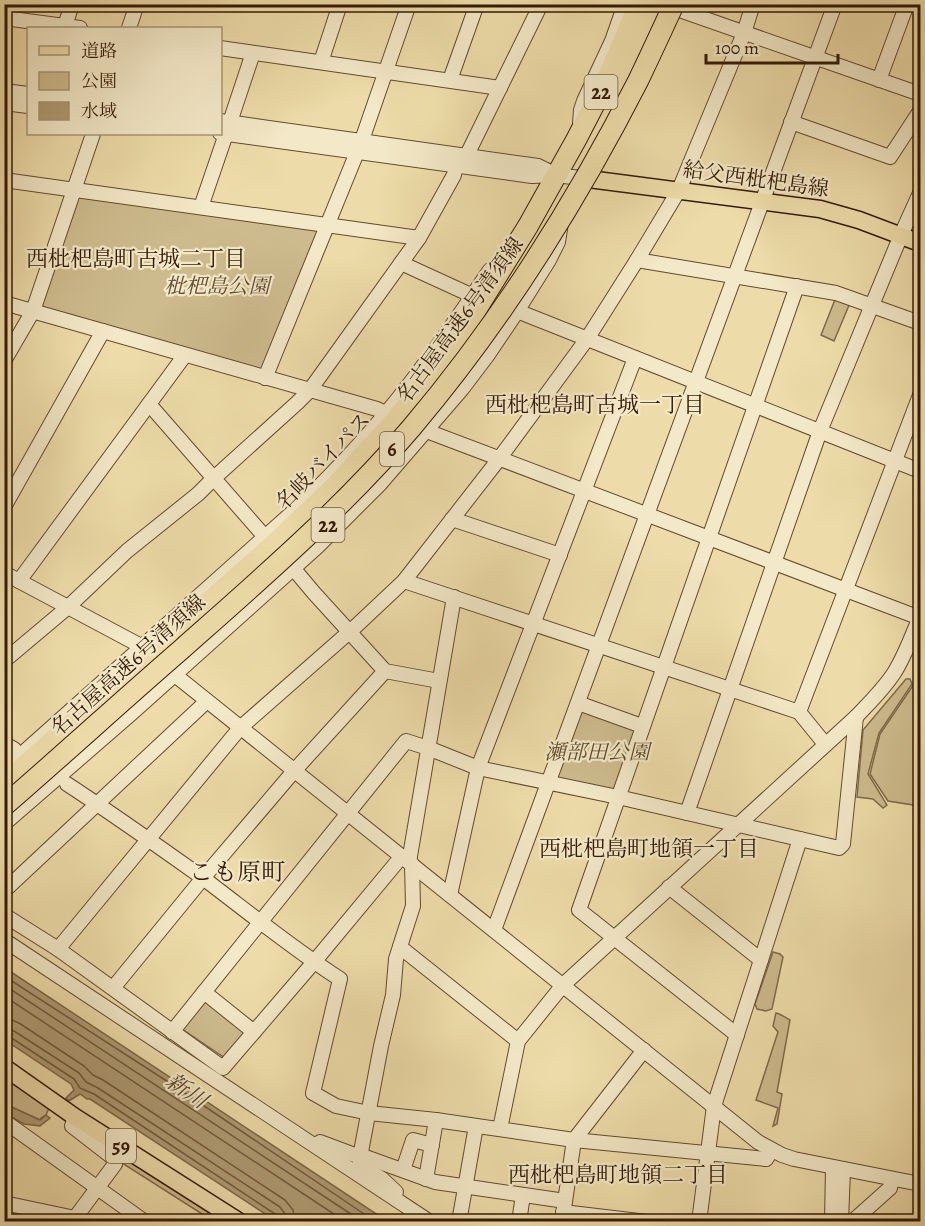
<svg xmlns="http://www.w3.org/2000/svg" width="925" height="1226" font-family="Alegreya,'Noto Serif JP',serif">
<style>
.green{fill:#cdbb8d;stroke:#806a4a;stroke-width:1.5}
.water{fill:#ae9a72;stroke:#7d6747;stroke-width:1.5}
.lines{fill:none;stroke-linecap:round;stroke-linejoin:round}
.shore{stroke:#705a3c;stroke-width:1.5}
.minor-casing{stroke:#624a2f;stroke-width:16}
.major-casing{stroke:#331a06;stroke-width:19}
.highway-casing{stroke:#331a06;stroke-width:22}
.minor{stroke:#f3e8c7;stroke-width:14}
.major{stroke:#eddca9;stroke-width:16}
.highway{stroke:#eddca9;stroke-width:20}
.highway-bridge-casing{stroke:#331a06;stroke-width:22;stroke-linecap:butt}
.highway-bridge{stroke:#eddca9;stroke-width:20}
.labels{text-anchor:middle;stroke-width:4.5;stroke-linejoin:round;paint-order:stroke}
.shield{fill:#f3e8c7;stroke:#6d5840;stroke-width:1.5}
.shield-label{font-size:20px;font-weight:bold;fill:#331a06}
.street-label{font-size:21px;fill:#331a06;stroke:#f3e8c7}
.park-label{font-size:21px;font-style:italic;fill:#614a2e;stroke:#f3e8c7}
.neighbourhood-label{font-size:22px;fill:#331a06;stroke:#f3e8c7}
.water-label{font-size:22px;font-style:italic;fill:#5e472c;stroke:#f3e8c7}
.quarter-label{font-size:24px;fill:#331a06;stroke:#f3e8c7}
</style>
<rect width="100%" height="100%" fill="#eddca9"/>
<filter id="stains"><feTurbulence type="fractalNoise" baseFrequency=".00333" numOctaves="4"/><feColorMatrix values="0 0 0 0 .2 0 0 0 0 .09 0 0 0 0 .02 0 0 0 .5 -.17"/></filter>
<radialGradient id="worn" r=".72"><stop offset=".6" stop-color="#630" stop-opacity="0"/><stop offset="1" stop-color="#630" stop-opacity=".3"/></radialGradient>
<g class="green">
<polygon points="83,196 316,228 319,234 262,370 42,309 41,305 78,198"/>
<polygon points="836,297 850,303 834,341 821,335"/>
<polygon points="906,679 910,679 912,684 879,733 868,774 887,805 883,808 873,799 857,797 863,730"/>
<polygon points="916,681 920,683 920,806 888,801 870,774 880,734"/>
<polygon points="580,709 638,730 618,787 613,790 559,778 557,774"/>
<polygon points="773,952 780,954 783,957 772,1009 766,1011 757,1009 755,1004"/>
<polygon points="206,997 248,1031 225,1058 182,1029"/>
<path d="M776 1013C781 1014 786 1018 790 1020L777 1092 782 1094 777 1124 773 1126 778 1108 756 1100 778 1032 773 1026Z"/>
<polygon points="4,1078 49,1108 46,1115 41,1118 40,1120 5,1104"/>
<polygon points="117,1154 222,1221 213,1221 122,1163"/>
</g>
<g class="water">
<polygon points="5,968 177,1082 180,1077 183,1080 180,1084 387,1221 276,1221 90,1099 87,1099 80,1094 69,1101 66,1098 74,1090 71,1084 5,1040"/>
<polygon points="5,1104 40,1120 46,1115 50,1118 40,1126 24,1124 5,1113"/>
</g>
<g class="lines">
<g class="shore">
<polyline points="4,976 176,1087 376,1222"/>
<polyline points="4,985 363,1222"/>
<polyline points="4,996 346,1222"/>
<polyline points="4,1019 12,1020 19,1023 84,1066 93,1075 103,1080 285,1200 293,1210 295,1222"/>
<polyline points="4,1028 14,1031 79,1073 86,1082 98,1088 280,1207 285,1214 286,1222"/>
<polyline points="4,1036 10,1037 74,1079 80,1088 94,1094 275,1214 278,1217 279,1222"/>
</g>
<g class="minor-casing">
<g id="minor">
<polyline points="665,5 920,94"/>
<polyline points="4,18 80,28"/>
<polyline points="65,26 72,4"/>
<polyline points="129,28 137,4"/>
<polyline points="220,48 500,88"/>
<polyline points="321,62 340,4"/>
<polyline points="450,80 477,4"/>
<polyline points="879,80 907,4"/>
<polyline points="4,91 28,94"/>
<polyline points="4,103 28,106"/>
<polyline points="220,121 538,166 554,174"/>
<polyline points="230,122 253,53"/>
<polyline points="791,122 890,157 920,111"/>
<polyline points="580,123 581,110 584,101 612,41 625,4"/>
<polyline points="220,133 532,176 555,175 581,178"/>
<polyline points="467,155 541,4"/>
<polyline points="4,180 419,238"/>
<polyline points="201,207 226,134"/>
<polyline points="637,260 836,293 920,323"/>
<polyline points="401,263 473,296"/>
<polyline points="4,303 377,409 390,415"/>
<polyline points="517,311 920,471"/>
<polyline points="4,361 33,311 93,134"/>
<polyline points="265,378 362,140 409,4"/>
<polyline points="149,404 265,537"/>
<polyline points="424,430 920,618"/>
<polyline points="4,507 103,331"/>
<polyline points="452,519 560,555"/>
<polyline points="293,568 314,593 385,671 439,681"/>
<polyline points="4,573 141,646 147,651"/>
<polyline points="19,581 185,355"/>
<polyline points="404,581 799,712 825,744"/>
<polyline points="4,661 67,608 127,551 198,494 214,478 297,403 310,390 419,238 454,175 456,165"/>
<polyline points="165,667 758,1142 782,1155 794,1159 920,1184"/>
<polyline points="578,703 642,726"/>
<polyline points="799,712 920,395"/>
<polyline points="4,744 14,749"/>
<path d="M4 770 294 511C336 471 376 428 411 382 439 346 464 308 490 270"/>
<path d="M67 784C113 814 158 846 203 878 248 912 292 948 340 979L313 1093 336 1106 369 1113 436 1120 574 1140 766 1159 772 1150"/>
<polyline points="687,813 820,431 901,235 920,193"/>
<polyline points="4,824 132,713 317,547 380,484 462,389 487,356 514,316 549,260 558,242 561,223"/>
<polyline points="409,862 454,597"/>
<polyline points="669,887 761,960"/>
<polyline points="4,891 207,701"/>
<polyline points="450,895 478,768 635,358"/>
<polyline points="4,915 58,949 223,1068 314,962 402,856"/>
<polyline points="494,930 835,4"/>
<polyline points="4,940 430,1222"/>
<polyline points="400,947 518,1041"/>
<polyline points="58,949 240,728 355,627 404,581 499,459 587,339 637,260 679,190 744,33 753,4"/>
<polyline points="113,988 203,878 294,771 385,671"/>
<polyline points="204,992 254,1032"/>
<polyline points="172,1032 406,741 428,748 478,768 618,797 839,848 843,844 856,717"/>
<polyline points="737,1035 579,910 797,286"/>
<polyline points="75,1117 72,1126 112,1157 115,1164 75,1218"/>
<polyline points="4,1121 145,1222"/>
<path d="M500 1129 518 1041 563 985 856 717C869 703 883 690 894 673 905 656 912 635 920 617"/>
<polyline points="320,1142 360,1157"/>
<polyline points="360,1155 435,1182 565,1201"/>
<polyline points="403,1170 413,1140 432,1145"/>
<polyline points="426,1179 436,1120"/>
<polyline points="396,1192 382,1179 360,1165 360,1157 381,1046 393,995 396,959 413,906 412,864"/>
<polyline points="4,1203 75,1218"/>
<polyline points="563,1212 647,1222"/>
<polyline points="4,1220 8,1204"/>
<polyline points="459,1222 476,1126"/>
<polyline points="519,1222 523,1195"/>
<polyline points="562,1222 574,1140 644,1050"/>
<polyline points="699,1222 714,1106 800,839"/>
<polyline points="832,1222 833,1168"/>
<polyline points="841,1222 843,1170"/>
<polyline points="852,1222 890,1188 892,1179"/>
</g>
</g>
<g class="major-casing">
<g id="major">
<polyline points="581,178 820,209 859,220 920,243"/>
<polyline points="4,1067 75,1117 240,1222"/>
</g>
</g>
<g class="highway-casing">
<g id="highway">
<polyline points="619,103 657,4"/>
<polyline points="4,784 272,546 335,486 395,421 441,362 468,323 528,226 576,140 605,84 639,4"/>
</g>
</g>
<use href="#minor" class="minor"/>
<use href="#major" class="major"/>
<use href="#highway" class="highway"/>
<g class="highway-bridge-casing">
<path id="highway-bridge" d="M4 806C64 754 123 700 183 648 262 578 343 508 412 427 501 322 575 204 638 81 650 56 662 30 674 4"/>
</g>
<use href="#highway-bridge" class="highway-bridge"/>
</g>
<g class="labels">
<g class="shield">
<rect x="584.5" y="75" width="33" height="34" rx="4.5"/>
<rect x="380" y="432" width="24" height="34" rx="4.5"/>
<rect x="311.5" y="508" width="33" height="34" rx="4.5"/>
<rect x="106" y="1129" width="30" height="34" rx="4.5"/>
</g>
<g class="shield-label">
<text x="601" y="99">22</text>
<text x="392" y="456">6</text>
<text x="328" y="532">22</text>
<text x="121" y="1153">59</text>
</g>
<g class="street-label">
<text transform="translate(756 179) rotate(8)" y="7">給父西枇杷島線</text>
<text transform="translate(460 320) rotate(-54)" y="7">名古屋高速6号清須線</text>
<text transform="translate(323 461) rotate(-46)" y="7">名岐バイパス</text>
<text transform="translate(128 665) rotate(-42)" y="7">名古屋高速6号清須線</text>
</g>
<g class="park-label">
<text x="217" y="293">枇杷島公園</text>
<text x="597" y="759">瀬部田公園</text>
</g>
<g class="neighbourhood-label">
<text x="136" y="266">西枇杷島町古城二丁目</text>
<text x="595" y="412">西枇杷島町古城一丁目</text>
<text x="649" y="856">西枇杷島町地領一丁目</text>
<text x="618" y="1182">西枇杷島町地領二丁目</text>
</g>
<g class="water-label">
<text transform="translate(187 1090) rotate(34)" y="8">新川</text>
</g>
<g class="quarter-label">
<text x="237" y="880">こも原町</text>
</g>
</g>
<rect width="925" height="1226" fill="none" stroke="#eddca9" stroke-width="24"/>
<rect x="6" y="6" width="913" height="1214" fill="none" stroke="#331a06" stroke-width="3"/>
<rect x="12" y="12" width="901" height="1202" fill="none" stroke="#331a06" stroke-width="1.5"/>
<rect x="27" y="27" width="195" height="108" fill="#f3e8c7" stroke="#a6967a" stroke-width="1.5"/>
<rect x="39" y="46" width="30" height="9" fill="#eddca9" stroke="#a6967a" stroke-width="1.5"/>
<text x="81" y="57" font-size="18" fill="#331a06">道路</text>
<rect x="39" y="72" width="30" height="18" fill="#cdbb8d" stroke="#a6967a" stroke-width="1.5"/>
<text x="81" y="87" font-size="18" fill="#331a06">公園</text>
<rect x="39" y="102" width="30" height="18" fill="#ae9a72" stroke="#a6967a" stroke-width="1.5"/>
<text x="81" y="117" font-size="18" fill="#331a06">水域</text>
<path d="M706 54v9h132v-9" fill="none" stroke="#331a06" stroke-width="3"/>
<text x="715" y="54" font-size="18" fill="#331a06" stroke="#f3e8c7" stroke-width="4.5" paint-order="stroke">100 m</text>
<rect width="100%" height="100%" filter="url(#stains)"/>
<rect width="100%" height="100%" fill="url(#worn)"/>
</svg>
